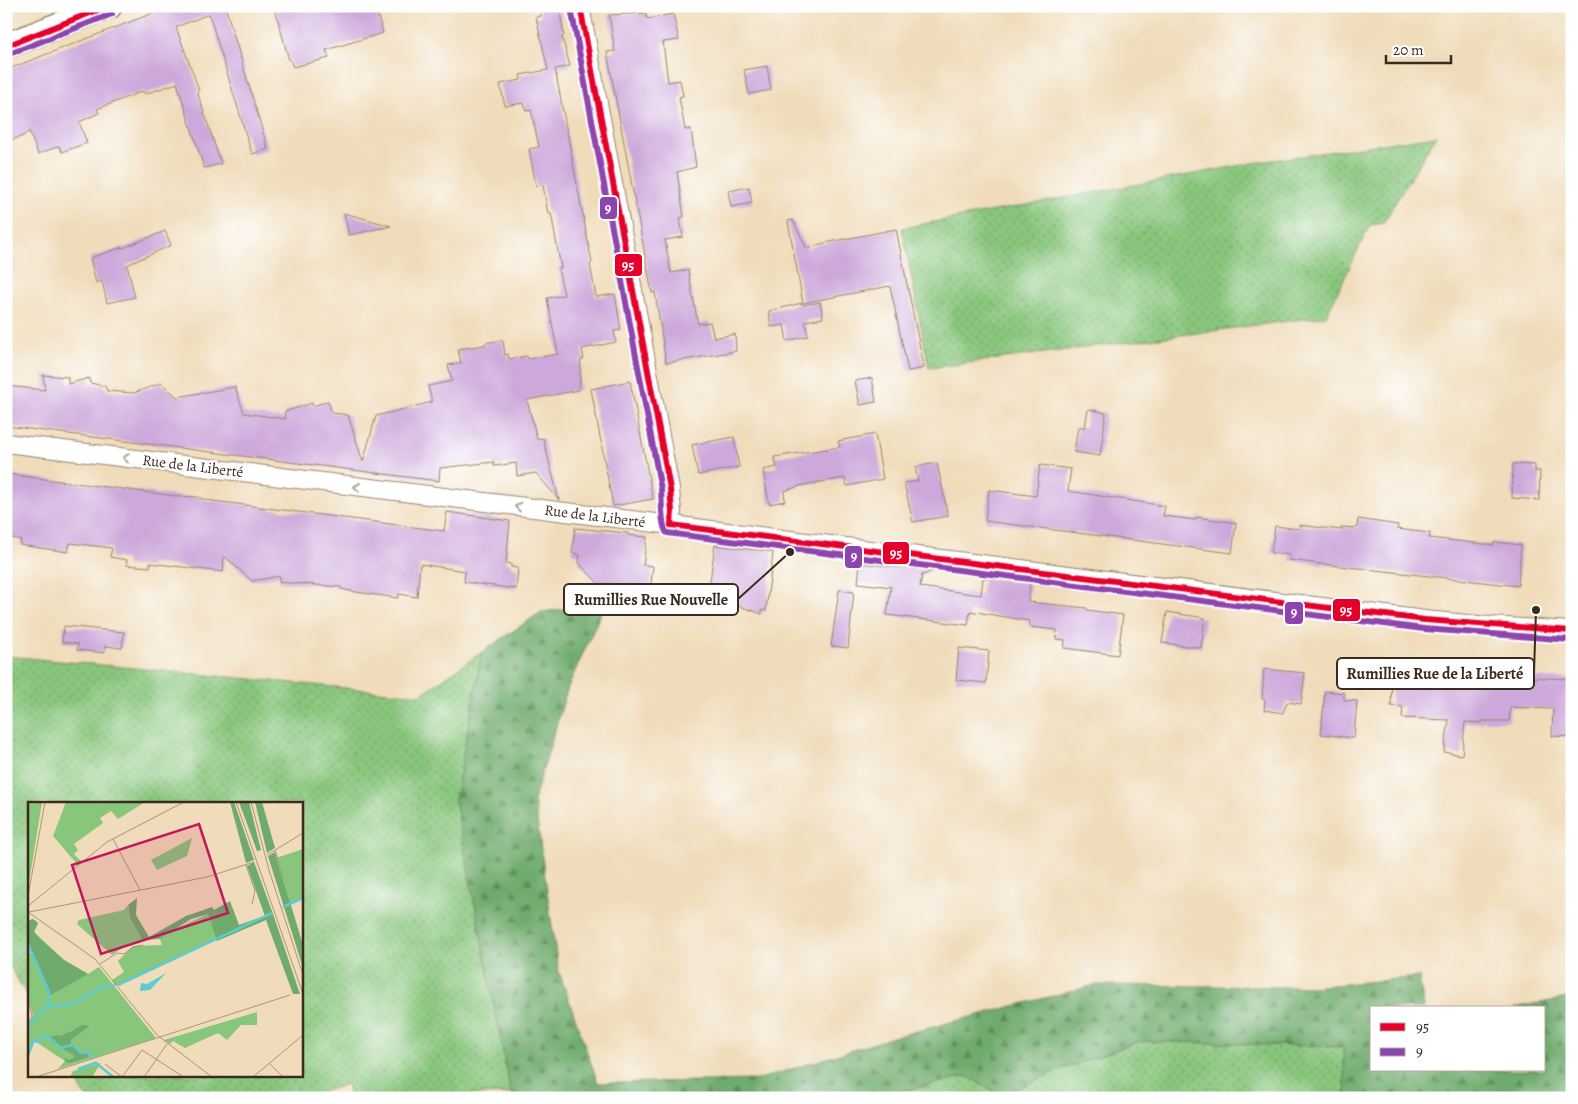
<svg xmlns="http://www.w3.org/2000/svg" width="1578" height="1104" font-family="Alegreya,serif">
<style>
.grass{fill:url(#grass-dots);stroke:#62784d}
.forest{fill:url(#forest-firs);stroke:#546a45}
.building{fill:#cda9db}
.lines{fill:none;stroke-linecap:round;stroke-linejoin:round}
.minor-casing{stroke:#96836c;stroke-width:20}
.secondary-casing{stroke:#96836c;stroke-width:28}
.minor{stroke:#fff;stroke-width:18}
.secondary{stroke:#fff;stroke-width:25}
.bus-1-casing{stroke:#fff;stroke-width:10}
.bus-2-casing{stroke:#fff;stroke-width:10}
.bus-1{stroke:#e4002b;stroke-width:6}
.bus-2{stroke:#8e44ad;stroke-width:6}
.oneway{stroke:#a79f9a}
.labels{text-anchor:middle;stroke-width:5;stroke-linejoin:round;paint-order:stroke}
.street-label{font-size:15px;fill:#3b2a1e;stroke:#fff}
.inset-river{fill:none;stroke:#5dcbd1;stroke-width:2.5}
.inset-road{fill:none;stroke:#a8957c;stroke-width:1}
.view{fill:#c2185b;fill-opacity:0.15;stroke:#c2185b;stroke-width:2.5}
.inset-edge{fill:none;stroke:#3b2a1e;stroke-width:2.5}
.leader{fill:none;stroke:#3b2a1e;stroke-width:2}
.callout-dot{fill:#3b2a1e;stroke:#fff;stroke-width:2}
.callout{fill:#fff;stroke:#3b2a1e;stroke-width:2}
.callout-label{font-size:16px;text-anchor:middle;font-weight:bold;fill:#3b2a1e}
.line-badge{stroke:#fff;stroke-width:2}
.badge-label{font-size:14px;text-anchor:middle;font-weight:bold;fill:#fff}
</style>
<defs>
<pattern id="grass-dots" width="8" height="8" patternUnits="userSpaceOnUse" patternTransform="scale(1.25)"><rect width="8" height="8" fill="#88c67c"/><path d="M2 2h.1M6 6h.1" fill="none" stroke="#70a165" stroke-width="1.8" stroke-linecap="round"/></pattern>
<pattern id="forest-firs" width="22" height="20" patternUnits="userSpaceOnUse" patternTransform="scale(1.25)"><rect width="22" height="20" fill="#6eab6c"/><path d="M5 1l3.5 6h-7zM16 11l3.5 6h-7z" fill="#5c8b58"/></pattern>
</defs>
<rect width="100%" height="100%" fill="#fff"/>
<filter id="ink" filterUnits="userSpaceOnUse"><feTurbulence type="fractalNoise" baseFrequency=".02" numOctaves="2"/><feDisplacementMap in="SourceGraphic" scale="10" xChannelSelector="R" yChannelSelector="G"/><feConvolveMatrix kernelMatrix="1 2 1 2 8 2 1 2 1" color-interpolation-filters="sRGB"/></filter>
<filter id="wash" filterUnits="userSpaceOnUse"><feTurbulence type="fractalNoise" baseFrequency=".0096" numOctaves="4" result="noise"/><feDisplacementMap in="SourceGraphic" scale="20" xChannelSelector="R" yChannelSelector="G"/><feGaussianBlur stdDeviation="1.12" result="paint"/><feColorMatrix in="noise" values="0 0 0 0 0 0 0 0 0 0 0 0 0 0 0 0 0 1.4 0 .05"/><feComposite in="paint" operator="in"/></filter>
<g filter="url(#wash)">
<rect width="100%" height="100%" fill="#f0dcba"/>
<g class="grass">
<polygon points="1436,136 1383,223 1370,225 1326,316 929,368 902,228 1253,163"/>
<polygon points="482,652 455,800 511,1094 349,1097 348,1084 302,1098 87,1098 73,1075 301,1075 301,803 29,803 29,999 6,960 6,656 420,695"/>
<polygon points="1141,1041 1344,1047 1346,1098 873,1098 967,1076 1002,1096 1053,1072"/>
</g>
<polygon class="forest" points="605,604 568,687 534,799 558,969 598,1083 757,1080 897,1036 1095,985 1312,987 1419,977 1424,1008 1372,1008 1372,1070 1544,1070 1544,1008 1514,1008 1572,997 1572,1098 1346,1098 1343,1047 1141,1041 1053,1072 1002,1096 967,1076 873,1098 523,1098 511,1094 455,800 482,652 541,612"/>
<g id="blocks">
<g class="building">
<polygon points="171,6 225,6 268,149 252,154 209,14 176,27 199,90 197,91 221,164 204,168 177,83 145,94 143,91 97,109 99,113 79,122 87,143 62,152 59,146 38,154 29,131 23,136 6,142 6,70"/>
<polygon points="274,6 375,6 383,33 326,50 329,58 293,67 290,59 289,60"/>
<polygon points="539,6 559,6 564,36 562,37 570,66 555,69 592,263 590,264 596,297 615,294 621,330 614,331 616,342 582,349 584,359 581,359 579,390 527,400 537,439 543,438 559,500 536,473 517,476 516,463 494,466 494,462 440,468 439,481 6,426 6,386 45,390 43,375 68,377 68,384 89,378 90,383 105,386 107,391 134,393 161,383 177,397 235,387 244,413 286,419 284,412 312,403 313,406 328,401 332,413 348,415 363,462 376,416 432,402 428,386 452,381 448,365 461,363 458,349 485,345 485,343 503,340 505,355 508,354 509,359 527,356 528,359 558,354 547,298 564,295 558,268 561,268 551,213 548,214 543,185 536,186 529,149 539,147 531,110 526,111 524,103 505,106 500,84 521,80 520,75 548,70 536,17 541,16"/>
<polygon points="646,13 647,19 673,14 679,40 663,42 668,82 680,80 683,96 679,97 685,130 691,129 696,167 677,172 684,217 680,218 683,237 665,240 671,273 688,270 698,324 710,322 714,338 735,334 736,351 666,363 655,292 652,293 607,52 615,51 609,15"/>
<polygon points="767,66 771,90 749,94 744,70"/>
<polygon points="749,187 752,203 731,207 728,191"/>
<polygon points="344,213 391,226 349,235"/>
<polygon points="793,220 807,249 820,244 896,229 924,368 908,371 890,286 803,303 788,221"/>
<polygon points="165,231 171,245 127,265 135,297 107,303 102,281 96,283 90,258 123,247 123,248"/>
<polygon points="820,302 823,318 805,321 808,336 787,341 784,325 771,327 769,311 802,303 803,305"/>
<polygon points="872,378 876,402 860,405 855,381"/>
<polygon points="630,381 653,499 613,506 591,389"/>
<polygon points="1088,409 1106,413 1100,456 1074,452 1078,427 1085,427"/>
<polygon points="875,434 883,479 847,486 845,478 803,485 784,491 785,501 769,504 763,470 777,467 774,457 840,447 838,441"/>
<polygon points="734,437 739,467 698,475 692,445"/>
<polygon points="937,463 948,516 913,522 904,483 918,481 915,467"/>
<polygon points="1513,464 1535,465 1535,471 1540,471 1539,500 1512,498"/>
<polygon points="1040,465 1071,469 1068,491 1165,506 1163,516 1196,520 1197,517 1236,523 1232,553 985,521 989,490 1036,496"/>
<polygon points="6,474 176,496 198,497 206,500 444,531 447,512 510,521 506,563 511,564 511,567 518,568 516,589 464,582 465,571 420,564 417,597 399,594 398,598 356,592 341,589 341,587 279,582 280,576 252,581 224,556 223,572 150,563 150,567 126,565 127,560 110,557 112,548 70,543 68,552 20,545 21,540 12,538 13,527 6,526"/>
<polygon points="1358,519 1398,525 1397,529 1430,533 1429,538 1494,545 1494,542 1521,545 1518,586 1313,563 1290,560 1290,555 1271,553 1275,526 1299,529 1299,525 1341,530 1342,527 1357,528"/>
<polygon points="575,528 628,533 628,535 647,537 643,565 653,566 651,584 610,592 611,584 599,584 579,563 580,555 572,553"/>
<polygon points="715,545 773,552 766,611 762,610 762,614 708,595"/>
<polygon points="860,563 933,571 922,575 920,587 981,595 983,578 1022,582 1030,584 1028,602 1087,608 1087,610 1123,615 1118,655 1064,648 1065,640 1056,639 1057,630 1029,627 1030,621 970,611 968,625 887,615 891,587 858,583"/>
<polygon points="839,590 854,592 848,648 831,646"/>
<polygon points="1167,612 1205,618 1201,648 1162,643"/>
<polygon points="64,626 124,632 122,648 105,646 104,653 77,650 78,644 62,642"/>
<polygon points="959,648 989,651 986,683 956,680"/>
<polygon points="1264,669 1305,673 1301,704 1287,702 1283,713 1264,710 1265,700 1262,699"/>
<polygon points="1403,672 1437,674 1437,680 1501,681 1501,676 1572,679 1572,737 1552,736 1553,709 1510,707 1509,721 1482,721 1482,723 1465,722 1462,755 1444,752 1449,720 1402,718 1403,707 1391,706 1392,679 1403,680"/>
<polygon points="1325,691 1344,693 1344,700 1357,701 1354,738 1321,734"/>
</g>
</g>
</g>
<g filter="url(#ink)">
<use href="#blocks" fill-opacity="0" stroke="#96836c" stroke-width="1"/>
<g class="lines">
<g class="minor-casing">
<g id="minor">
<polyline points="580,6 670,489 672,511 671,525"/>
<polyline points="6,443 696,528 1425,620 1489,626 1572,631"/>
</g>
</g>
<g class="secondary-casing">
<polyline id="secondary" points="6,46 109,6"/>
</g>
<use href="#minor" class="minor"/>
<use href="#secondary" class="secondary"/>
<g class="bus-1-casing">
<g id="bus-1">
<polyline points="580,6 670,489 672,511 671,525"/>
<polyline points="6,46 108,6"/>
<polyline points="671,525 1425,620 1572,631"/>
</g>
</g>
<g class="bus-2-casing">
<g id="bus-2">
<path d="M571 8 661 490C662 500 661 527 667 533L1424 629 1571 640"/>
<polyline points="9,54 112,14"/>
</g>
</g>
<use href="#bus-1" class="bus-1"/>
<use href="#bus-2" class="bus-2"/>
</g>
<defs><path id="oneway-chevron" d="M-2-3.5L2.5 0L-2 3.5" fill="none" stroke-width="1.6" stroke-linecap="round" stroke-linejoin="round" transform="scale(1.25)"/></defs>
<g class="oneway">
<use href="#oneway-chevron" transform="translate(126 458) rotate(-173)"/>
<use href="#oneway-chevron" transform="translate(357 487) rotate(-173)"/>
<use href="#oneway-chevron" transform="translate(518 507) rotate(-173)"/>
</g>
</g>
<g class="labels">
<g class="street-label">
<text transform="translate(193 466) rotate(7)" y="5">Rue de la Liberté</text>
<text transform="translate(595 516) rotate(7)" y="5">Rue de la Liberté</text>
</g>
</g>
<g transform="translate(28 802)">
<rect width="275" height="275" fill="#f0dcba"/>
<path d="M38 0H117L90 17 83 9 72 16 75 21 46 42 50 48 46 52 53 59 49 62 25 34ZM164 36 159 54 129 68 123 58ZM100 103 102 116 114 138 100 142 84 153 49 122 51 118 96 108ZM180 112 189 137 87 184 84 178 96 170 90 159 105 144 134 143 132 137 143 129ZM5 117 10 121 6 130 36 158 60 172 71 165 128 236 30 267 37 259 7 239 0 254V222L5 214 0 194V152L4 150 0 119ZM229 210V223H213L199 238 190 231 157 246 145 239 142 242 136 238ZM73 261 64 275H42L45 269Z" fill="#88c67c"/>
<path d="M202 0H206L226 58 218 61ZM211 0H221L233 48 229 49ZM227 0H234L247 46 239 51ZM247 50 275 143V166L240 54ZM226 60 245 112 272 192H265L238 118 189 139 180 112 163 117 132 137 114 138 102 116 100 103 109 96 108 113 121 135 158 114 184 105 186 108 202 99 211 123 237 114 219 64ZM5 117 10 121 6 130 12 137 36 158 60 172 21 194 0 139V119ZM51 222 61 224 43 238V242L50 249 60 251 61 255 42 261 37 259 32 243 22 235 45 229Z" fill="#6eab6c"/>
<path d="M66 196 72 202 74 213 33 234 24 232 39 217 24 223 20 221 27 213 31 218 41 209 44 213ZM16 237 46 253 47 255 41 258 29 254 14 243Z" fill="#88c67c"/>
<path d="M0 0H14L0 87ZM275 47V96L262 101 248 56Z" fill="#88c67c"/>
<path d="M138 171 122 188 112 189 113 181 119 182Z" fill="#5dcbd1"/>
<path class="inset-river" d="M255 105 275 96M1 144 21 190 20 206M90 183 244 111M0 225 16 206 44 202 74 185 86 184M0 253 6 238 9 240 18 233 33 246 45 243 53 251 61 250 64 255M67 260 85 275M50 267 67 261"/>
<path class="inset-road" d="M208 0 275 192M223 0 241 68 275 173M85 37 112 88M247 48 255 75M239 53 275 31M218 63 227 89 224 102M0 94 17 0M0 104 79 40 156 0M0 110 67 157 129 233 184 275M1 110 179 75 226 60M72 162 89 151 96 152 105 145 115 143M0 195 4 214 0 222M241 261 255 275M77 262 94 275M8 275 262 193M94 275 114 248 154 274M116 275 139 242M225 275 275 233"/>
<path class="view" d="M171 22 200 111 73 152 44 63Z"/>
<rect width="275" height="275" class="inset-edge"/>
</g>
<path class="leader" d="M790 552L738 599M1536 610L1534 673"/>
<g class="callout-dot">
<circle cx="790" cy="552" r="5"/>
<circle cx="1536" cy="610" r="5"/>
</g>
<g class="callout">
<rect x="564" y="584" width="174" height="31" rx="5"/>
<rect x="1337" y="658" width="197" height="31" rx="5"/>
</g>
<g class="callout-label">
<text x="651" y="605">Rumillies Rue Nouvelle</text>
<text x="1435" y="679">Rumillies Rue de la Liberté</text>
</g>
<g class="line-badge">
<rect x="599" y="196" width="19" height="24" rx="5" fill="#8e44ad"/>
<rect x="614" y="253" width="29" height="24" rx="5" fill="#e4002b"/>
<rect x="882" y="541" width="28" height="24" rx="5" fill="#e4002b"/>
<rect x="844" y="545" width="19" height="24" rx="5" fill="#8e44ad"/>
<rect x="1332" y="598" width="29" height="24" rx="5" fill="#e4002b"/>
<rect x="1284" y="601" width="20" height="24" rx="5" fill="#8e44ad"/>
</g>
<g class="badge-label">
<text x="608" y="213">9</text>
<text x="628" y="270">95</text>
<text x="896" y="558">95</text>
<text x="854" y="561">9</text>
<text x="1346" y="615">95</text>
<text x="1294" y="617">9</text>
</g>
<rect width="1578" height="1104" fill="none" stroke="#fff" stroke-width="25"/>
<rect x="1370" y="1006" width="175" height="65" fill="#ffffff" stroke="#b1aaa5"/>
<rect x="1380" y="1023" width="25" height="8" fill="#e4002b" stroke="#b1aaa5"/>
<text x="1416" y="1032" font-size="15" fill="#3b2a1e">95</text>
<rect x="1380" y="1048" width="25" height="8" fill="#8e44ad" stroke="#b1aaa5"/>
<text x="1416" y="1056" font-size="15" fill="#3b2a1e">9</text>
<path d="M1386 55v8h65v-8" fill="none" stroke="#3b2a1e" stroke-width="2.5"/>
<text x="1393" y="55" font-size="15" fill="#3b2a1e" stroke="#ffffff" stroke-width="4" paint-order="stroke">20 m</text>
</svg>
